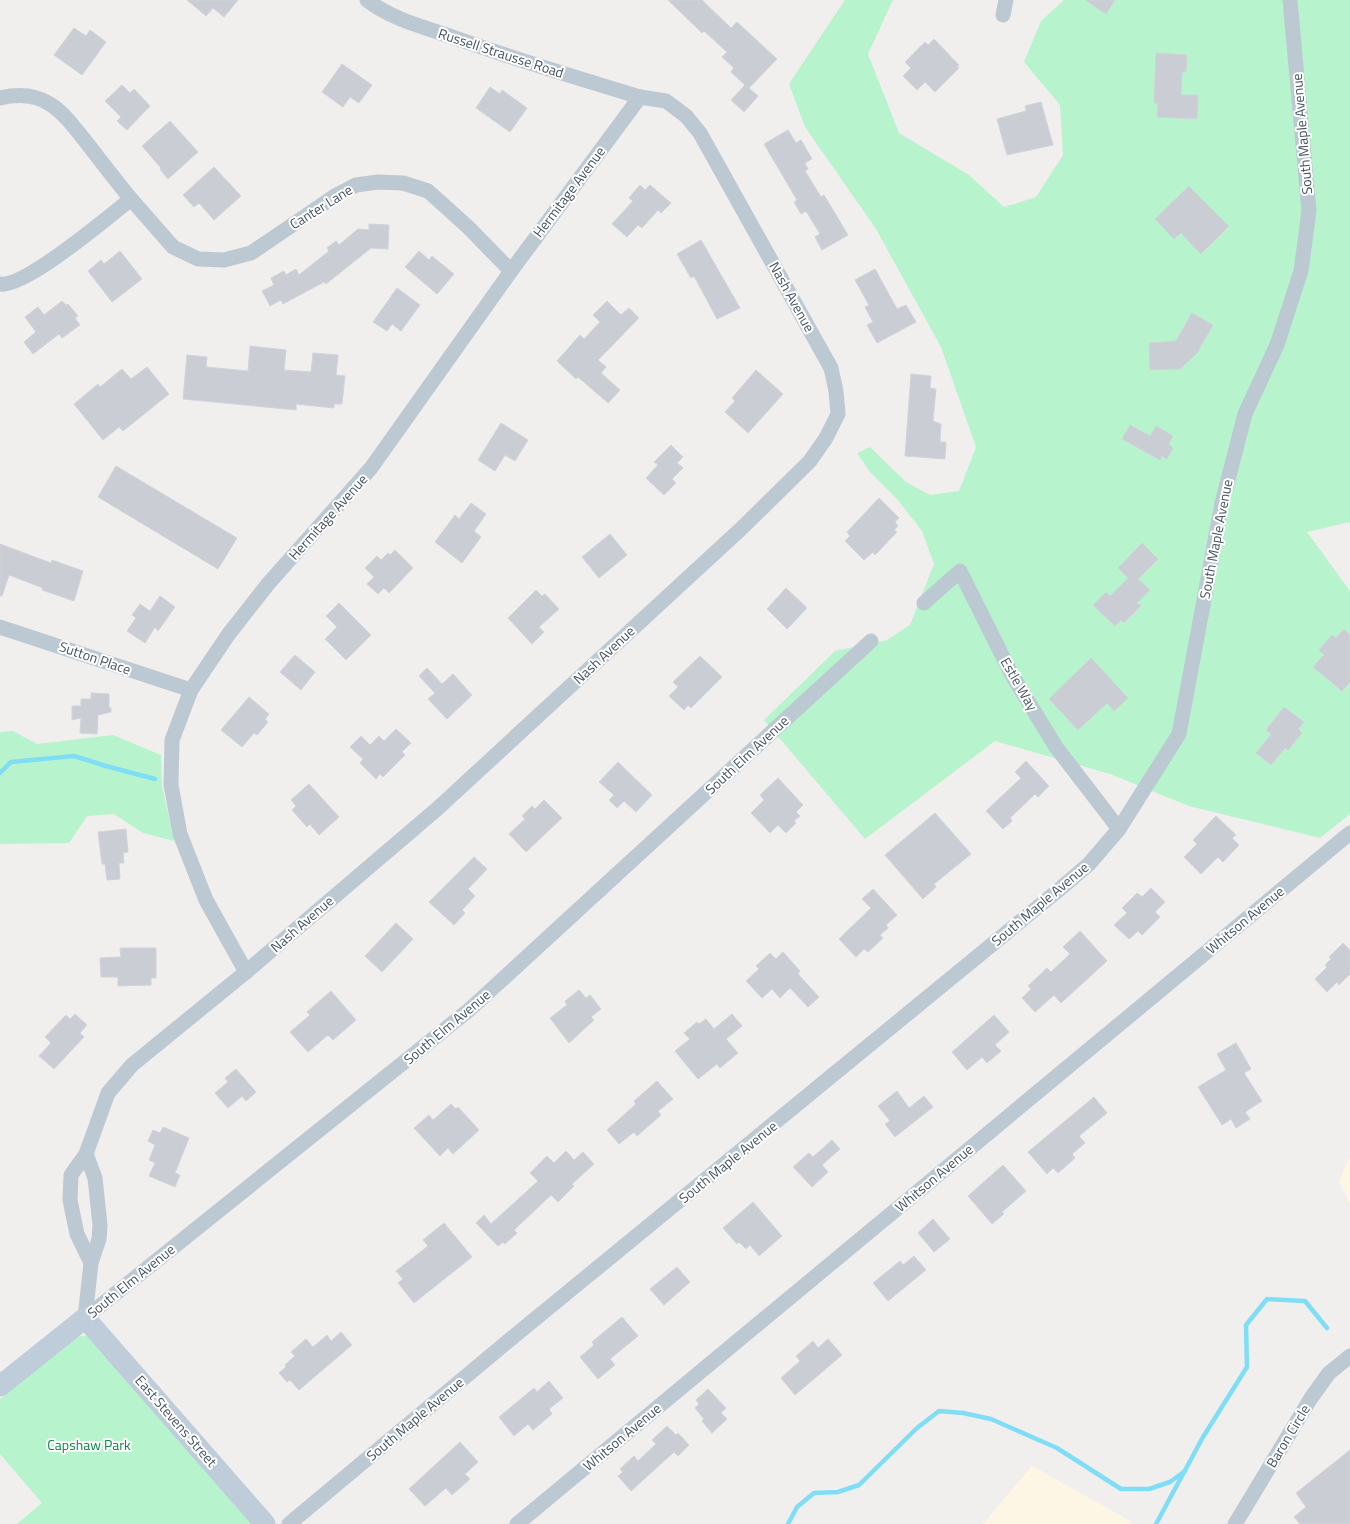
<svg xmlns="http://www.w3.org/2000/svg" width="1350" height="1524" font-family="'Titillium Web',sans-serif">
<style>
.commercial{fill:#fef6e5}
.green{fill:#b7f4ce}
.lines{fill:none;stroke-linecap:round;stroke-linejoin:round}
.stream{stroke:#7fdef6;stroke-width:4.5}
.building{fill:#cacdd4;stroke:#d1d4db}
.street{stroke:#bdc9d2;stroke-width:15}
.secondary{stroke:#bfccda;stroke-width:21}
.labels{text-anchor:middle;stroke-width:4;stroke-linejoin:round;paint-order:stroke}
.street-label{font-size:14px;fill:#44525e;stroke:#fff}
.park-label{font-size:14px;fill:#0c8849;stroke:#fff}
</style>
<rect width="100%" height="100%" fill="#f1eeee"/>
<g class="commercial">
<polygon points="1350,1157 1350,1204 1339,1181"/>
<polygon points="1032,1466 1132,1522 1130,1524 983,1524"/>
</g>
<g class="green">
<polygon points="845,0 893,0 868,54 899,133 969,175 1004,207 1036,197 1063,155 1060,105 1024,62 1041,21 1064,0 1350,0 1350,522 1307,532 1350,591 1350,814 1320,838 1189,806 1110,774 995,741 865,839 764,720 835,651 887,640 910,625 934,564 922,531 897,499 870,472 857,453 870,447 906,482 930,495 959,491 976,447 941,347 876,229 805,127 789,84"/>
<polygon points="13,731 37,744 113,735 161,755 162,786 174,841 143,833 114,814 87,816 69,843 0,844 0,732"/>
<polygon points="79,1336 87,1336 254,1524 17,1524 42,1503 0,1454 0,1399 71,1340"/>
</g>
<g class="lines">
<g class="stream">
<polyline points="0,773 11,762 74,756 106,766 155,779"/>
<polyline points="788,1524 797,1507 814,1493 838,1492 859,1485 917,1428 939,1411 963,1413 991,1419 1057,1448 1121,1489 1149,1489 1170,1482 1185,1471"/>
<polyline points="1156,1524 1203,1437 1247,1367 1246,1325 1267,1299 1305,1301 1327,1328"/>
</g>
</g>
<g class="building">
<polygon points="187,0 238,0 224,17 213,8 206,16"/>
<polygon points="668,0 702,0 731,28 737,22 777,59 749,88 758,96 744,112 731,100 745,85 731,72 734,68 722,57 727,52 704,31 702,33"/>
<polygon points="1085,0 1115,0 1106,14"/>
<polygon points="74,28 86,36 90,30 106,42 82,75 54,55"/>
<polygon points="934,39 959,65 957,67 959,68 935,92 925,82 917,90 903,76 911,68 905,62 925,42 928,45"/>
<polygon points="1156,53 1187,55 1186,72 1182,72 1181,95 1198,95 1197,119 1157,117 1158,104 1154,103"/>
<polygon points="342,64 372,85 359,103 350,97 343,107 322,92"/>
<polygon points="122,85 130,93 134,89 150,106 127,130 117,121 121,117 105,101"/>
<polygon points="490,87 500,94 502,90 527,108 510,132 476,108"/>
<polygon points="1041,102 1053,145 1007,155 997,119 1026,111 1025,106"/>
<polygon points="170,121 198,152 168,179 160,169 161,168 142,146"/>
<polygon points="788,130 796,143 801,140 812,159 805,163 808,169 805,171 821,197 824,195 848,235 822,250 815,237 820,234 806,211 801,214 794,202 797,200 764,144"/>
<polygon points="214,167 241,196 214,220 199,203 194,207 183,195"/>
<polygon points="640,185 645,190 650,185 671,203 661,213 658,210 642,228 638,225 627,237 612,224 633,201 629,198"/>
<polygon points="1189,186 1229,226 1201,254 1181,233 1174,239 1155,219"/>
<polygon points="369,224 389,225 388,249 371,248 326,284 324,282 283,304 281,300 270,306 262,291 274,285 271,278 284,271 286,275 296,269 299,275 329,251 327,248 336,241 339,245 358,229 369,230"/>
<polygon points="701,240 740,308 717,319 694,276 691,278 677,254"/>
<polygon points="120,251 142,279 112,302 88,271 101,260 104,264"/>
<polygon points="419,251 429,260 432,256 454,274 437,294 405,267"/>
<polygon points="875,269 897,309 906,305 916,322 877,343 867,325 873,322 865,307 869,305 855,280"/>
<polygon points="397,288 420,305 401,331 392,324 387,331 373,322"/>
<polygon points="62,301 66,305 68,304 78,316 75,318 80,325 62,338 59,334 33,354 24,342 36,332 25,317 38,307 44,315"/>
<polygon points="607,301 621,315 629,308 639,318 598,360 606,367 601,373 620,390 608,403 578,377 576,379 557,361 580,335 584,339 600,322 593,315"/>
<polygon points="1192,313 1213,325 1197,353 1180,369 1150,370 1149,343 1176,341"/>
<polygon points="250,346 286,350 284,370 311,372 313,353 338,355 336,375 345,376 342,404 334,404 334,408 296,404 296,410 183,399 187,355 207,357 206,367 248,371"/>
<polygon points="147,367 169,394 123,431 119,427 103,440 74,404 98,384 100,387 122,369 131,379"/>
<polygon points="756,370 783,394 748,433 725,412 735,401 732,398"/>
<polygon points="911,374 931,376 930,388 936,389 933,421 941,424 940,442 946,442 945,459 905,456"/>
<polygon points="501,423 528,440 515,461 505,455 495,471 478,460"/>
<polygon points="1130,425 1150,436 1156,426 1173,436 1169,444 1173,448 1167,459 1162,456 1160,460 1122,439"/>
<polygon points="671,445 683,457 677,463 683,468 672,479 676,483 664,495 646,478 658,465 654,462"/>
<polygon points="116,466 237,538 218,569 98,497"/>
<polygon points="879,498 899,518 895,522 898,526 894,530 897,532 875,555 873,552 864,560 845,541 850,536 847,532"/>
<polygon points="471,503 486,514 474,531 481,537 462,563 435,542 455,515 459,519"/>
<polygon points="610,534 627,555 599,578 582,557"/>
<polygon points="1142,543 1158,559 1138,579 1150,590 1137,603 1141,606 1124,623 1121,620 1115,626 1093,605 1106,592 1110,596 1128,578 1118,568"/>
<polygon points="0,544 51,563 52,560 83,571 74,601 42,590 43,588 9,575 2,596 0,596"/>
<polygon points="395,550 413,568 389,593 384,588 378,594 367,584 374,577 365,568 377,556 381,560 388,553 390,555"/>
<polygon points="786,588 807,608 787,629 767,609"/>
<polygon points="536,590 542,596 545,594 559,609 539,627 544,632 532,644 508,618"/>
<polygon points="160,596 175,607 158,631 155,627 145,643 127,631 136,618 132,615 140,604 150,611"/>
<polygon points="339,603 371,635 346,660 325,639 337,627 326,616"/>
<polygon points="1344,629 1350,635 1350,682 1342,691 1313,667 1324,655 1319,650 1332,635 1336,638"/>
<polygon points="295,655 315,672 301,690 280,672"/>
<polygon points="700,656 722,677 691,708 688,705 684,710 669,696 678,687 673,682"/>
<polygon points="1091,658 1128,698 1114,711 1107,703 1078,730 1049,699"/>
<polygon points="427,668 442,684 453,674 472,695 447,719 428,699 435,693 419,676"/>
<polygon points="91,693 109,694 109,707 111,708 111,712 98,715 97,734 80,733 81,718 72,720 72,706 81,706 81,699 91,699"/>
<polygon points="249,697 269,714 265,719 268,722 257,735 254,733 242,747 221,730"/>
<polygon points="1284,707 1304,722 1298,729 1302,733 1288,750 1285,748 1271,765 1256,753 1271,734 1266,730"/>
<polygon points="396,729 411,743 402,752 405,755 383,777 380,774 376,779 360,763 363,759 350,747 361,736 370,745 379,736 384,741"/>
<polygon points="1026,761 1049,786 1038,797 1035,794 1010,818 1012,821 1003,829 986,811 1021,778 1015,772"/>
<polygon points="618,762 652,795 636,812 624,801 617,808 609,800 614,795 599,782"/>
<polygon points="778,778 803,805 796,812 800,816 794,821 796,823 786,833 778,825 770,833 751,813 764,800 760,795"/>
<polygon points="309,784 339,817 319,835 310,824 307,827 292,810 296,806 291,800"/>
<polygon points="544,800 562,818 526,852 509,834 525,819 522,816 532,806 535,809"/>
<polygon points="935,813 971,854 934,884 936,887 923,899 885,855"/>
<polygon points="1216,816 1236,835 1232,838 1239,845 1223,862 1218,857 1201,874 1184,857 1197,844 1193,840"/>
<polygon points="126,829 128,852 123,853 124,863 119,863 120,879 107,880 105,864 102,864 98,832"/>
<polygon points="474,857 487,869 468,889 475,896 462,910 465,913 454,925 429,902"/>
<polygon points="1151,888 1165,902 1155,912 1160,917 1142,935 1138,931 1129,939 1114,925 1127,913 1122,908 1137,893 1142,897"/>
<polygon points="873,889 897,915 886,925 888,928 880,935 883,938 868,952 864,949 856,957 839,939 871,908 862,899"/>
<polygon points="396,923 413,939 382,972 365,956"/>
<polygon points="1080,931 1107,961 1061,1003 1054,995 1035,1012 1022,998 1031,989 1028,986 1047,968 1051,972 1070,954 1063,947"/>
<polygon points="1343,943 1350,950 1350,974 1339,985 1337,982 1327,992 1315,979 1327,967 1325,965 1331,959 1329,957"/>
<polygon points="120,948 156,948 156,978 151,978 151,985 118,986 118,977 101,977 100,958 121,957"/>
<polygon points="783,952 800,971 798,974 819,997 808,1007 790,988 780,998 772,989 762,998 746,981 759,969 756,966 770,953 776,959"/>
<polygon points="579,990 586,998 590,995 601,1009 591,1017 594,1020 569,1043 550,1018 567,1005 565,1001"/>
<polygon points="331,991 356,1020 333,1040 328,1035 308,1052 290,1032 310,1015 307,1012"/>
<polygon points="75,1014 87,1025 80,1033 84,1037 54,1069 39,1056 51,1043 45,1037 66,1015 70,1019"/>
<polygon points="732,1014 742,1026 726,1039 738,1053 720,1068 717,1064 698,1079 675,1051 690,1039 684,1033 697,1022 699,1024 706,1019 714,1029"/>
<polygon points="994,1015 1009,1032 995,1045 1001,1051 987,1063 982,1057 967,1070 952,1052"/>
<polygon points="1236,1043 1251,1069 1244,1073 1262,1101 1245,1112 1250,1119 1236,1128 1231,1119 1222,1125 1198,1087 1226,1070 1217,1054"/>
<polygon points="236,1069 256,1092 246,1101 242,1096 228,1108 215,1093 228,1082 225,1078"/>
<polygon points="657,1081 673,1099 658,1111 661,1115 637,1136 634,1132 619,1144 607,1130 636,1104 634,1101"/>
<polygon points="897,1091 909,1108 924,1096 933,1107 895,1137 885,1124 890,1121 878,1106"/>
<polygon points="1094,1097 1107,1113 1079,1136 1085,1143 1072,1154 1075,1158 1058,1173 1053,1168 1047,1174 1028,1152"/>
<polygon points="451,1104 456,1109 458,1107 479,1130 453,1154 448,1148 440,1156 414,1128 429,1115 433,1120"/>
<polygon points="163,1127 189,1138 175,1173 180,1175 175,1187 149,1176 155,1163 149,1160 155,1145 148,1141 153,1130 160,1133"/>
<polygon points="832,1140 840,1149 822,1165 828,1172 812,1187 793,1167 809,1153 813,1157"/>
<polygon points="566,1151 574,1160 583,1152 594,1164 572,1184 574,1186 558,1202 551,1195 514,1230 517,1233 505,1244 503,1242 498,1246 476,1223 484,1215 491,1224 538,1181 530,1173 547,1156 554,1163"/>
<polygon points="1003,1165 1026,1191 1002,1212 1004,1214 992,1224 968,1196"/>
<polygon points="753,1202 782,1236 759,1256 750,1245 746,1249 739,1242 737,1244 723,1228"/>
<polygon points="933,1219 950,1239 934,1252 918,1233"/>
<polygon points="444,1223 472,1257 414,1303 398,1283 403,1279 396,1271 428,1246 423,1240"/>
<polygon points="914,1256 926,1270 888,1301 873,1283 900,1261 903,1265"/>
<polygon points="677,1267 690,1282 664,1305 650,1289"/>
<polygon points="622,1317 638,1336 610,1359 615,1365 598,1379 580,1357 594,1345 592,1342"/>
<polygon points="341,1332 352,1345 299,1390 290,1380 287,1382 279,1373 286,1367 285,1365 295,1356 291,1352 306,1339 313,1347 327,1335 331,1341"/>
<polygon points="828,1339 842,1355 795,1395 781,1378 800,1361 796,1356 813,1341 818,1348"/>
<polygon points="549,1381 563,1398 549,1409 552,1414 533,1430 528,1424 514,1436 499,1417 534,1388 537,1392"/>
<polygon points="708,1389 726,1408 721,1413 727,1419 712,1433 702,1421 704,1419 695,1408 699,1404 696,1400"/>
<polygon points="667,1426 676,1435 678,1433 689,1445 678,1456 674,1452 631,1491 618,1476 623,1472 620,1469 634,1456 638,1461 656,1444 652,1440"/>
<polygon points="460,1442 478,1462 465,1474 470,1479 452,1495 446,1488 425,1506 409,1489"/>
<polygon points="1350,1450 1350,1524 1300,1524 1294,1517 1306,1507 1296,1493"/>
</g>
<g class="lines">
<g class="street">
<polyline points="1003,15 1006,0"/>
<path d="M0 98C47 87 64 114 90 147 104 165 117 182 131 199 108 217 25 288 0 284"/>
<polyline points="131,199 173,247 198,259 224,260 251,253 335,196 356,185 378,182 403,183 428,191 468,227 511,271"/>
<polyline points="924,603 960,571 1012,675 1056,747 1119,829"/>
<polyline points="0,627 191,690"/>
<polyline points="246,972 206,900 180,834 171,785 172,740 191,690 228,635 268,584 371,468 511,271 640,97"/>
<path d="M91 1263 77 1234 70 1200 71 1175 86 1154 108 1093 132 1065 246 972 437 809 743 527 810 461 826 438 838 414 836 391 831 368 700 133 686 116 666 101 640 97C575 77 510 58 447 35 420 26 390 18 367 0"/>
<polyline points="85,1318 469,1010 871,641"/>
<polyline points="85,1318 91,1263 99,1239 100,1225 95,1178 86,1154"/>
<polyline points="289,1524 507,1342 1061,888 1089,864 1119,829 1179,734 1222,503 1245,414 1277,345 1301,271 1309,211 1290,0"/>
<polyline points="517,1524 1350,833"/>
<polyline points="1235,1524 1311,1398 1329,1373 1350,1356"/>
</g>
<polyline class="secondary" points="0,1386 85,1318 265,1524"/>
</g>
<g class="labels">
<g class="street-label">
<text transform="translate(501 53) rotate(18)" y="5">Russell Strausse Road</text>
<text transform="translate(1302 134) rotate(-95)" y="5">South Maple Avenue</text>
<text transform="translate(569 192) rotate(-53)" y="5">Hermitage Avenue</text>
<text transform="translate(321 207) rotate(-32)" y="5">Canter Lane</text>
<text transform="translate(792 297) rotate(61)" y="5">Nash Avenue</text>
<text transform="translate(328 517) rotate(-48)" y="5">Hermitage Avenue</text>
<text transform="translate(1216 539) rotate(-79)" y="5">South Maple Avenue</text>
<text transform="translate(604 655) rotate(-43)" y="5">Nash Avenue</text>
<text transform="translate(95 658) rotate(19)" y="5">Sutton Place</text>
<text transform="translate(1019 684) rotate(60)" y="5">Estle Way</text>
<text transform="translate(747 755) rotate(-43)" y="5">South Elm Avenue</text>
<text transform="translate(1040 904) rotate(-40)" y="5">South Maple Avenue</text>
<text transform="translate(1245 920) rotate(-40)" y="5">Whitson Avenue</text>
<text transform="translate(302 924) rotate(-41)" y="5">Nash Avenue</text>
<text transform="translate(447 1027) rotate(-40)" y="5">South Elm Avenue</text>
<text transform="translate(728 1162) rotate(-39)" y="5">South Maple Avenue</text>
<text transform="translate(934 1178) rotate(-40)" y="5">Whitson Avenue</text>
<text transform="translate(131 1281) rotate(-39)" y="5">South Elm Avenue</text>
<text transform="translate(415 1419) rotate(-40)" y="5">South Maple Avenue</text>
<text transform="translate(176 1421) rotate(49)" y="5">East Stevens Street</text>
<text transform="translate(1288 1436) rotate(-59)" y="5">Baron Circle</text>
<text transform="translate(622 1437) rotate(-40)" y="5">Whitson Avenue</text>
</g>
<g class="park-label">
<text x="89" y="1450">Capshaw Park</text>
</g>
</g>
</svg>
